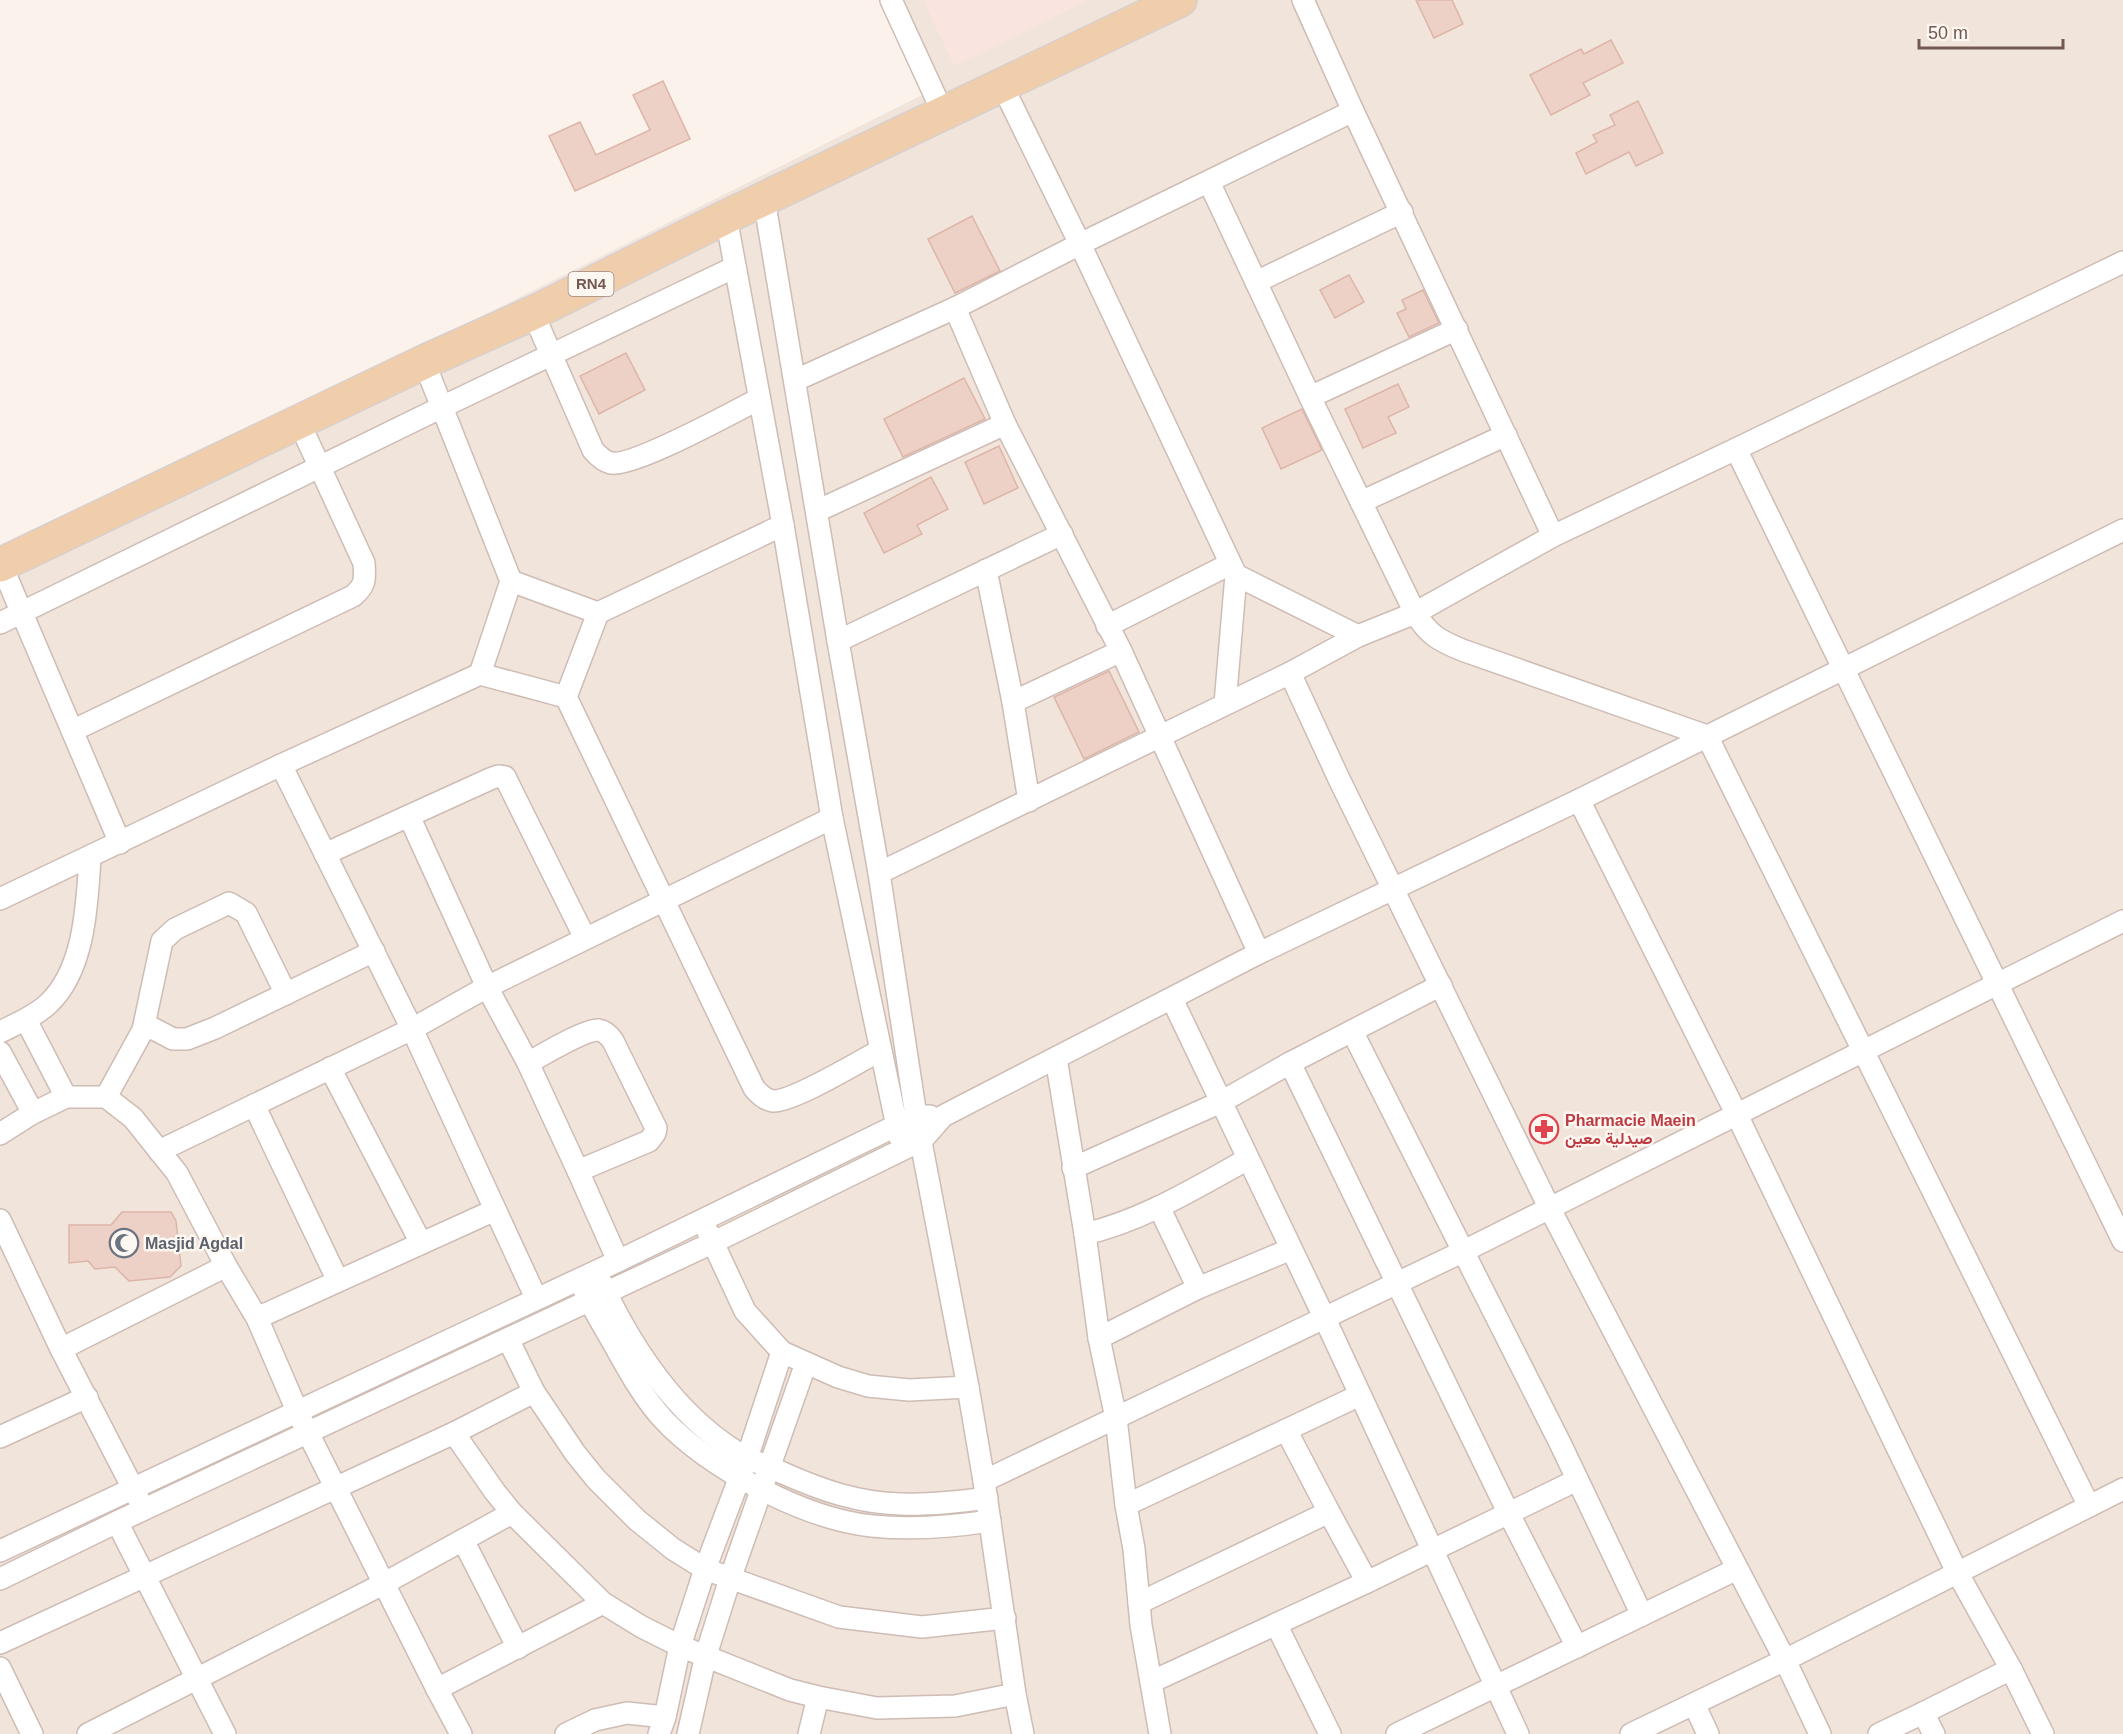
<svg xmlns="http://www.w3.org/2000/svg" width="2123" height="1734" font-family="Arial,Vazirmatn,sans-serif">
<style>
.residential{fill:#f1e4da}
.commercial{fill:#f9e4e0}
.building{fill:#edd0c6;stroke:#ddb5a8;stroke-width:1.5}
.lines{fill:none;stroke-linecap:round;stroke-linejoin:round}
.minor-casing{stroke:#cebcb5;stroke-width:24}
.primary-casing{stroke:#d8d0ce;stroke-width:36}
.minor{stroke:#fff;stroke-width:21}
.primary{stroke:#f0ceac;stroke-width:33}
.labels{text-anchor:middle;stroke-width:5;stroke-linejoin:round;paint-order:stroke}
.shield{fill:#fdf7f1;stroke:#9c8881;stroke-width:1.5}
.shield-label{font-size:15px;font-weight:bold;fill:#735851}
.health-label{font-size:16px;font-weight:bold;fill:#be3a42;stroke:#fdf7f1;text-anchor:start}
.worship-label{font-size:16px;font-weight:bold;fill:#5b616d;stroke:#fdf7f1;text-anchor:start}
</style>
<rect width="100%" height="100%" fill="#faf2eb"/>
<polygon class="residential" points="890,0 2123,0 2123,1734 0,1734 0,559 932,90"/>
<polygon class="commercial" points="923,0 1088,0 954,66"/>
<g class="building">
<polygon points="1416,0 1452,0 1463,24 1434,38"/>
<polygon points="1611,40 1623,63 1583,83 1590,95 1551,115 1530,75 1581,49 1584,54"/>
<polygon points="663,81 690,139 575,191 549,136 580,122 596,155 650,130 633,95"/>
<polygon points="1638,101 1663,153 1636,166 1629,152 1586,174 1576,153 1597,142 1593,135 1615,125 1610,115"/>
<polygon points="972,216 1000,271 955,293 928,239"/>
<polygon points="1349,275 1364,302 1335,318 1320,290"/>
<polygon points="1423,290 1439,323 1409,337 1397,313 1406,309 1402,300"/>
<polygon points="626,353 645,390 599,414 580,376"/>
<polygon points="964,378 985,419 903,457 884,419"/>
<polygon points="1398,384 1409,407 1388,417 1396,433 1363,448 1345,409"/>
<polygon points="1302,409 1322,450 1281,469 1262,428"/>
<polygon points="999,446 1018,488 984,504 965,462"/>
<polygon points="931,477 948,509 917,525 922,534 884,553 864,513"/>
<polygon points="1109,671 1139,732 1084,759 1054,697"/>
<polygon points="122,1212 171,1212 176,1221 181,1266 170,1277 129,1281 115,1267 95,1269 88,1261 69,1263 69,1225 111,1225"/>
</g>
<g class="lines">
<g class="minor-casing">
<g id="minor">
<polyline points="891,0 943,113"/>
<polyline points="1303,0 1353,111 1553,536"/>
<polyline points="1002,85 1080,244 1236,575 1225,704"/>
<path d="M1209 182 1310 397 1415 613C1429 635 1438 640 1462 650L1707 736 2089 1506"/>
<polyline points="764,199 838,641 879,873 916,1116 968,1387 984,1481 1015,1694 1023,1734"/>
<polyline points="726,217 783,525 832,818 899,1136"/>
<polyline points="1256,282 1402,212"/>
<polyline points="955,308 1005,424 1121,651 1259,953"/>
<path d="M533 313 593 450C598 456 603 461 611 463 634 467 733 412 759 399"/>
<polyline points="424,362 511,581 480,674 566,697"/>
<polyline points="796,380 955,308 1080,244 1353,111"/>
<polyline points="1310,397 1457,329"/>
<polyline points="1736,449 2123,1241"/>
<polyline points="1361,502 1506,435"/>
<polyline points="817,511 1005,424"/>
<polyline points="1,564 120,843"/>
<polyline points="986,570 1013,702 1029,801"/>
<polyline points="1236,575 1358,636"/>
<path d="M511 581 598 613 566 697 754 1088C759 1094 765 1100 773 1101 792 1102 859 1062 879 1051"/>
<polyline points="598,613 783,525"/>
<polyline points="0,623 442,407 735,267"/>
<polyline points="1107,626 1230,564"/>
<polyline points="838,641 1062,534"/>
<polyline points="1290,673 1339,779 1550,1209 1785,1660 1820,1734"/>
<polyline points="1013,702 1121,651"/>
<path d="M74 730 353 596C366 585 365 579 364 563L299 422"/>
<polyline points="281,765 412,1029 536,1298"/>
<polyline points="1579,800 1737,1115 1957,1572 2011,1669 2043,1734"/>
<polyline points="409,816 487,987 528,1063 578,1171 618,1261"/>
<polyline points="325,854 490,779 498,776 505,777 585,938"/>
<polyline points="879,873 1290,673 1358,636 1415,613 1553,536 1736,449 2123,262"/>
<polyline points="0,899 281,765 480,674"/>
<polyline points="1172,999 1325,1319 1518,1734"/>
<polyline points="26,1020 66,1097"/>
<polyline points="143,1030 162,941 175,929 229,903 246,913 286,994"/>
<polyline points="1352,1031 1560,1443 1642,1615"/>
<path d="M0 1032C16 1024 34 1017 48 1004 85 970 87 904 90 858"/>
<polyline points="0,1052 33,1113"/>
<polyline points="1056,1058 1085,1234"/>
<path d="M528 1063C542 1055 584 1030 598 1030 605 1031 609 1035 613 1041L656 1128 655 1133 649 1141 578 1171"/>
<polyline points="1290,1063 1509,1514 1577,1647"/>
<polyline points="330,1068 421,1243"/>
<polyline points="106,1097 143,1030 152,1028 173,1039 187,1039 215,1028 374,951"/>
<polyline points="254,1105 338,1281"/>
<polyline points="0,1134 33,1113 66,1097 106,1097 133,1118 177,1173 226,1266 257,1318 298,1413 437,1689 603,1603"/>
<polyline points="159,1151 412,1029 487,987 832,818"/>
<path d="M1248 1159C1195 1188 1144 1220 1085 1234L1099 1338 1198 1288 1291 1249"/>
<polyline points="1073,1168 1221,1102 1290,1063 1441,985"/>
<polyline points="1159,1207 1198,1288"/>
<polyline points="0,1220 61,1349 140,1502"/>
<polyline points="708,1232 745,1311 782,1352 838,1377 868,1386 909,1390 968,1387"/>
<path d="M600 1280C632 1349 678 1419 745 1457 757 1463 771 1467 783 1473 821 1490 858 1503 901 1504 930 1505 958 1502 987 1498"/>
<path d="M584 1290C593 1309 605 1328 615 1346 629 1371 643 1397 663 1419 709 1468 804 1519 872 1526 911 1530 951 1527 990 1521"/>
<polyline points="257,1318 495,1210"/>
<polyline points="1099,1338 1116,1418 1126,1505 1134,1549 1141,1625 1160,1734"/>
<polyline points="508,1339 534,1392 575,1453 596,1479 637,1520 673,1549 705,1569 839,1617 922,1627 1005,1618"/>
<polyline points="61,1349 226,1266"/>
<polyline points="454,1433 495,1492 512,1513 603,1603 642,1627 680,1646 790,1690 818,1697 877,1708 955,1706 1015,1694"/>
<polyline points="0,1437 87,1397"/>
<polyline points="984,1481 1464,1251 2123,921"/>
<polyline points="1126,1505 1286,1430"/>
<polyline points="1329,1512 1286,1430 1360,1395"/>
<polyline points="117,1522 225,1734"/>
<polyline points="463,1540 518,1648"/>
<polyline points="0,1551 618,1261 916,1116 930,1116"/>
<polyline points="0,1579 117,1522 712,1243 922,1140 943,1116 1259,953 1579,800 2123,530"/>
<polyline points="1139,1603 1329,1512 1367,1582"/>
<polyline points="1276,1624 1330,1734"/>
<polyline points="0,1643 454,1433 534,1392"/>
<polyline points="0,1668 32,1734"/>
<polyline points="1151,1682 1367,1582 1577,1480"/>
<polyline points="437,1689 461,1734"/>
<polyline points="1694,1704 1708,1734"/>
<polyline points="88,1734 383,1584 512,1513"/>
<polyline points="566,1734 595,1720 627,1713 665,1717"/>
<polyline points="659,1734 665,1717 680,1646 705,1569 747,1458 782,1352"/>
<polyline points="688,1734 706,1655 730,1579 806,1363"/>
<polyline points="809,1734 818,1697"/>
<polyline points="1397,1734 1737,1569"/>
<polyline points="1631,1734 1785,1660 2123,1489"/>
<polyline points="1879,1734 1923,1713"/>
<polyline points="1934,1734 1923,1713 2011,1669"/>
</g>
</g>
<g class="primary-casing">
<polyline id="primary" points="0,565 424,362 533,313 726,217 1180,0"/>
</g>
<use href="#minor" class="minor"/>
<use href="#primary" class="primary"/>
</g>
<defs>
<g id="pharmacy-ring" transform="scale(1.5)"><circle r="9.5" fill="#fdf7f1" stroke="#e0444e" stroke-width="1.5"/><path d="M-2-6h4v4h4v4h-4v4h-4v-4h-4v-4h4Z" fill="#e0444e"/></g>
<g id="mosque-ring" transform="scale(1.5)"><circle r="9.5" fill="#fdf7f1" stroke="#6b7280" stroke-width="1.5"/><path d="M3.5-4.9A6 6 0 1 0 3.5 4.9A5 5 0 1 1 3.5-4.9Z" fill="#6b7280"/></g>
</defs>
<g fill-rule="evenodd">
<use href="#pharmacy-ring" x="1544" y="1129"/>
<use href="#mosque-ring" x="124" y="1243"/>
</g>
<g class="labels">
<rect class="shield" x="568.5" y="272" width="45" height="24" rx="4.5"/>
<g class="shield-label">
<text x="591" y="289">RN4</text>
</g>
<g class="health-label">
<text x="1565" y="1126">Pharmacie Maein<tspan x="1565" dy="18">صيدلية معين</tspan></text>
</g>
<g class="worship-label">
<text x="145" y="1249">Masjid Agdal</text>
</g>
</g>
<path d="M1919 39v9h144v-9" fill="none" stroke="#735851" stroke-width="3"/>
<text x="1928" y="39" font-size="18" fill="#735851" stroke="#fdf7f1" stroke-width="4.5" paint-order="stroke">50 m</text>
</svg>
